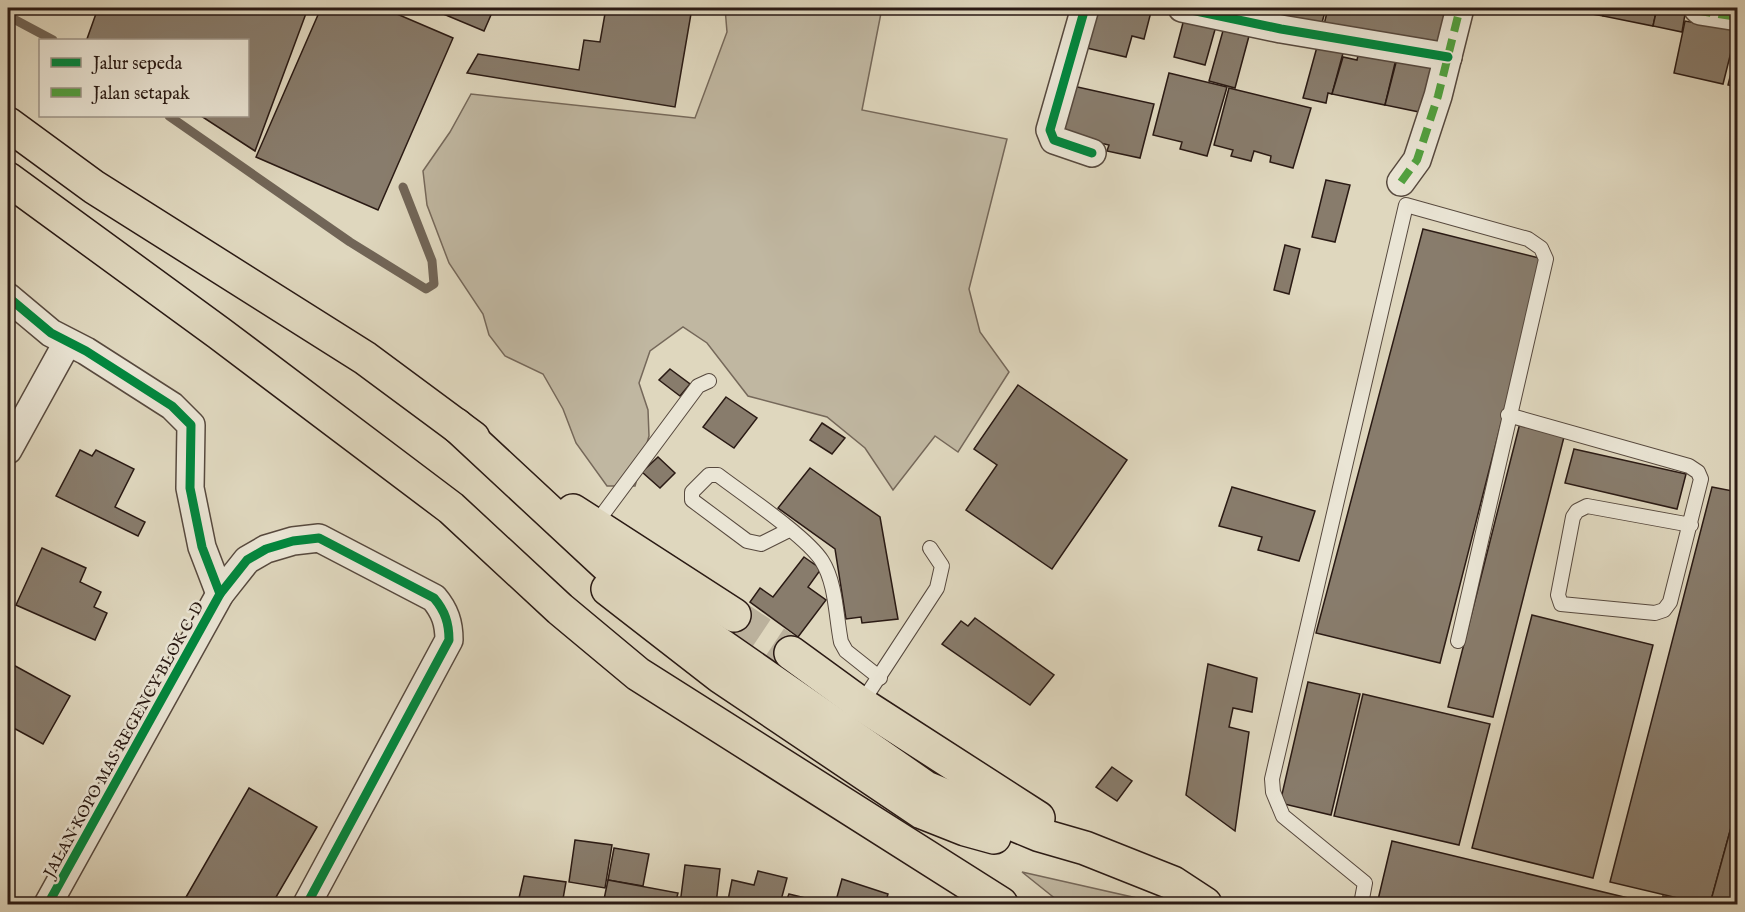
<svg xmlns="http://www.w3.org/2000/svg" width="1745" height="912" font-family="'IM FELL English',serif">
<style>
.green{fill:#c0b7a1;stroke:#75685a;stroke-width:1.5}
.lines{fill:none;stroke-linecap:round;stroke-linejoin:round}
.stream{stroke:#716557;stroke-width:9}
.building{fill:#887c6c;stroke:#2a1a14;stroke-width:1.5}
.motorway-tunnel{stroke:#bbb19c;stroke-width:33;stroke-dasharray:33 16;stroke-linecap:butt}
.service-casing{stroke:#57493e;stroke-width:16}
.minor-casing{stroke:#57493e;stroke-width:30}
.motorway-casing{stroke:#2a1a14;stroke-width:36}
.service{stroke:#eae5d5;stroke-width:14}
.minor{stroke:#eae5d5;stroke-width:27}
.motorway{stroke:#dfd7be;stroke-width:33}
.quiet{stroke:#51a13f;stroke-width:8;stroke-dasharray:15 8;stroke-linecap:butt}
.cycleway-casing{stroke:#eae5d5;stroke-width:13}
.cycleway{stroke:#00873e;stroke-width:9}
.labels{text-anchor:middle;stroke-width:5;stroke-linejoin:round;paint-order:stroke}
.street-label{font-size:16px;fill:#2a1a14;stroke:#eae5d5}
</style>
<rect width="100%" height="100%" fill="#dfd7be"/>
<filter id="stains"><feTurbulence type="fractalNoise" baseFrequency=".00333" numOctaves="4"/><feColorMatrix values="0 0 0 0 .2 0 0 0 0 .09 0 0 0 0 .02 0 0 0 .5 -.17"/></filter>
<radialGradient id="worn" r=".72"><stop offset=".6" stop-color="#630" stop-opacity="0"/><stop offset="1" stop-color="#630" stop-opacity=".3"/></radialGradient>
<g class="green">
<polygon points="725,8 882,8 862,110 1007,139 969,289 980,332 1009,372 958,452 935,436 893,490 865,448 827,417 748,396 707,343 683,327 650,351 639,383 648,410 649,436 635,486 607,486 576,443 563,409 543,374 505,356 489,335 483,314 449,263 427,205 423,171 450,132 471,94 695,118 727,32"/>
<polygon points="1022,872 1150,901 1152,904 1062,904"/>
</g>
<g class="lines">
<g class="stream">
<polyline points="8,16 53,40"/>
<polyline points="169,116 350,242 426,289 434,284 432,261 403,187"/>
</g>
</g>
<g class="building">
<polygon points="98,8 308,8 255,151 201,116 248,116 248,40 89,40 87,39"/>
<polygon points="321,8 383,8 453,38 378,210 256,157"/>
<polygon points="429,8 494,8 484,31"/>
<polygon points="606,8 692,8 675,107 467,73 478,54 579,70 584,40 600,42"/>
<polygon points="1093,8 1152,8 1144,39 1132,36 1126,57 1078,46"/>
<polygon points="1255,8 1326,8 1320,30 1253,20"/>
<polygon points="1328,8 1455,8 1444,54 1323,29"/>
<polygon points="1556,8 1605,8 1603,16"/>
<polygon points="1605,8 1657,8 1653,26 1603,16"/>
<polygon points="1657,8 1686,8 1682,32 1653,26"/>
<polygon points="1697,18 1737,28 1723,84 1674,73 1685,21 1696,23"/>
<polygon points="1184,19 1216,26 1205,65 1174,57"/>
<polygon points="1226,20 1244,25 1242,35 1249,36 1235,88 1209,81"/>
<polygon points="1320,36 1346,42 1332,94 1328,93 1326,103 1303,98"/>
<polygon points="1738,46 1738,87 1728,85"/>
<polygon points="1359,51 1396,59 1385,105 1332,94 1343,57 1357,60"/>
<polygon points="1399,51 1443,61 1429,114 1385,105"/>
<polygon points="1169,73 1227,87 1207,156 1180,149 1182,142 1153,135"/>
<polygon points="1064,84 1154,104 1140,158 1107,151 1109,145 1057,133"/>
<polygon points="1229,88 1311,108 1293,168 1270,162 1271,156 1254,151 1251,161 1231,156 1233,150 1214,145"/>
<polygon points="1326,180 1350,185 1335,242 1312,237"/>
<polygon points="1423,229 1543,259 1440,663 1316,633"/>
<polygon points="1285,245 1300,249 1289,294 1274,290"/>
<polygon points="670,369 690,384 680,396 659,380"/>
<polygon points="1018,385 1127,460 1052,569 966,510 997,465 974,449"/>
<polygon points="726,397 757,418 734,448 703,427"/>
<polygon points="822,423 845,438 832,454 810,440"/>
<polygon points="1520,423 1565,433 1493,717 1448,707"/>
<polygon points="1574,449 1686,474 1677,509 1565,483"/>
<polygon points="80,450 92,456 96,450 134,469 115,507 145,522 138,536 56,496"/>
<polygon points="658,457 675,473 660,488 642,472"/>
<polygon points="810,468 880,517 898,619 862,623 861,617 846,619 835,549 778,508"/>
<polygon points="1232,487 1315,511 1299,561 1258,550 1262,537 1219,526"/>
<polygon points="1712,487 1738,492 1738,802 1710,904 1703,904 1610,882"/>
<polygon points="42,548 86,568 80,582 101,592 94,607 107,613 95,640 16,605"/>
<polygon points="804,557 821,569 808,587 826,600 798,637 750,602 760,588 773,597"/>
<polygon points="1532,615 1653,645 1593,878 1472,848"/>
<polygon points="975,618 1054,675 1030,705 942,644 961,621 968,626"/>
<polygon points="8,662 70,696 43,744 8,725"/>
<polygon points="1208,664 1257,678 1252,712 1233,708 1229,727 1249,732 1235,831 1186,795"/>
<polygon points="1308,682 1360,694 1331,815 1280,803"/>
<polygon points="1363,694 1490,724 1459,845 1334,816"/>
<polygon points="1112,767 1132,781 1117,801 1096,787"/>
<polygon points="249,788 317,827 272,904 182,904"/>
<polygon points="1738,802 1738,904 1710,904"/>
<polygon points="575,840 612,845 605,888 569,882"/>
<polygon points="1392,841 1653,904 1377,904"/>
<polygon points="614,848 649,854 643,886 608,880"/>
<polygon points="685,865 720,869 716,904 680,904"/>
<polygon points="758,871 787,878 780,904 747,904 728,900 732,880 754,885"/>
<polygon points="524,876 566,882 563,899 560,898 559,904 555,904 519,898"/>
<polygon points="842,879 888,894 885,904 835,904"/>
<polygon points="608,880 678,893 675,904 603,904"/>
<polygon points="789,894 830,904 785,904"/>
<polygon points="1663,896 1697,904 1661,904"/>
<polygon points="562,900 592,904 561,904"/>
</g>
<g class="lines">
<polyline class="motorway-tunnel" points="734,615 791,653"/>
<g class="service-casing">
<g id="service">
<polyline points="1508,415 1689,466 1698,472 1701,479 1670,602 1664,610 1655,613 1561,604 1558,595 1573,517 1577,511 1587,506 1691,525"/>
<polyline points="594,526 698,386 709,381"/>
<path d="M789 530 761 544 747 541 692 500V492L709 475H718C743 494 807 537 822 561 836 583 836 617 841 642L846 651 880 678"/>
<polyline points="861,704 937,588 942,566 930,548"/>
<polyline points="1361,904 1365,883 1283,816 1273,792 1272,779 1406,205 1528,239 1541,248 1546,259 1458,641"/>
</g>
</g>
<g class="minor-casing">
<g id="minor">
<polyline points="1085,8 1050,130 1054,140 1092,153"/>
<polyline points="1182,8 1281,29 1448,57"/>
<polyline points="1697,8 1700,11 1738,17"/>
<polyline points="1401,182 1417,160 1438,96 1460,8"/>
<polyline points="8,297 51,333 86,351 172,406 191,425 190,488 202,547 220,594"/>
<polyline points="8,450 67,343"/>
<path d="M48 904 220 594 247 560 266 549 293 541 319 538 434 598C445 611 449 623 449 640L307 904"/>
</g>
</g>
<g class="motorway-casing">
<g id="motorway">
<polyline points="8,124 94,187 365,358 473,438"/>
<polyline points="8,179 219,333 451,508 560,609 638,674 1001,904"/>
<polyline points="456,425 611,569 926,788 1040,835 1085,848 1173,883 1205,904"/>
<polyline points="573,511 734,615"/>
<polyline points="608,589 720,676 922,812 965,829 994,837"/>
<polyline points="791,653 861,704 1038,818"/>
</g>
</g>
<use href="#service" class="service"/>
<use href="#minor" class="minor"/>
<use href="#motorway" class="motorway"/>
<g class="quiet">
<polyline points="1697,8 1700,11 1738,17"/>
<polyline points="1401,182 1417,160 1438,96 1460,8"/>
</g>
<g class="cycleway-casing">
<g id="cycleway">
<polyline points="1085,8 1050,130 1054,140 1092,153"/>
<polyline points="1182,8 1281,29 1448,57"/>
<polyline points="8,297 51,333 86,351 172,406 191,425 190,488 202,547 220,594"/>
<path d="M48 904 220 594 247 560 266 549 293 541 319 538 434 598C445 611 449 623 449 640L307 904"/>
</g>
</g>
<use href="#cycleway" class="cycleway"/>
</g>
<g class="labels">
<g class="street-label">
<text transform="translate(123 739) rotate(-61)" y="6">JALAN KOPO MAS REGENCY BLOK C-D</text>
</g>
</g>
<rect width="1745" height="912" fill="none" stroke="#dfd7be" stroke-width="30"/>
<rect x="9" y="9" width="1727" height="894" fill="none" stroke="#2a1a14" stroke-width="3"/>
<rect x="15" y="15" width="1715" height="882" fill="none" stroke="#2a1a14" stroke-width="1.5"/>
<rect x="39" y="39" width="210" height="78" fill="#eae5d5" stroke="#9d9488" stroke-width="1.5"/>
<rect x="51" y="58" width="30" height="9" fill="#00873e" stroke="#9d9488" stroke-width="1.5"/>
<text x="93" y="69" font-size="18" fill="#2a1a14">Jalur sepeda</text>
<rect x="51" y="88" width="30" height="9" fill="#51a13f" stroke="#9d9488" stroke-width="1.5"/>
<text x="93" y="99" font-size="18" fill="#2a1a14">Jalan setapak</text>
<rect width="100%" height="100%" filter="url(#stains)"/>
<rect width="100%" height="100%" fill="url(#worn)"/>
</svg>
